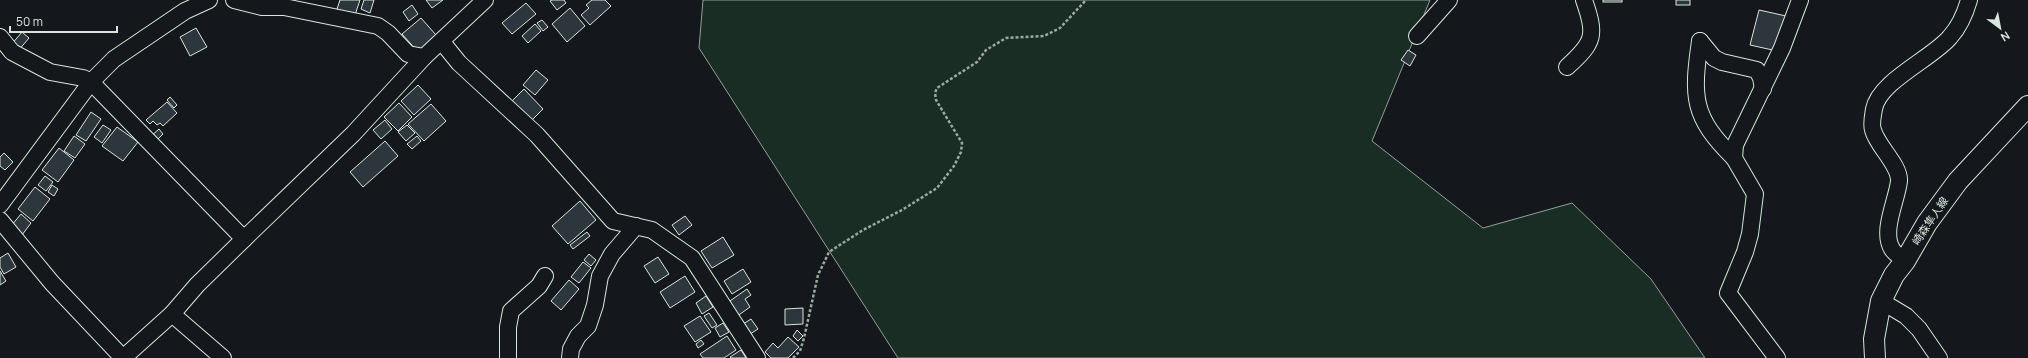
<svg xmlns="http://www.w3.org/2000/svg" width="2028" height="358" font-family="Manrope,'Noto Sans JP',sans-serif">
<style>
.green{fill:#1a2d24;stroke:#939e99}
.building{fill:#2c363c;stroke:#d8e6dc}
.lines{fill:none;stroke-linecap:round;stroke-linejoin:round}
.minor-casing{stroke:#d8e6dc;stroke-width:18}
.major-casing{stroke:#d8e6dc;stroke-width:22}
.path{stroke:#9da8a2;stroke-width:2.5;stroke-dasharray:3 2;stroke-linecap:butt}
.minor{stroke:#14181c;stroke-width:16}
.major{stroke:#14181c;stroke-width:20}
.labels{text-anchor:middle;stroke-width:3;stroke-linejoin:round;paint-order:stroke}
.street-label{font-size:11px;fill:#d8e6dc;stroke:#14181c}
</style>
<rect width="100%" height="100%" fill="#14181c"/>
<polygon class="green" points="703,0 1430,0 1372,141 1483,228 1572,203 1651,279 1705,358 898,358 699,48"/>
<g class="building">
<polygon points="340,0 360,0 355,15 337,9"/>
<polygon points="364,0 374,0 370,13 361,9"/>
<polygon points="426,0 443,0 432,8"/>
<polygon points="552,0 564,0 566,3 557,10 550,1"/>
<polygon points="592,0 605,0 611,6 590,25 581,15 589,8 586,5"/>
<rect x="1603" y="0" width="19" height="2"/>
<rect x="1676" y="0" width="14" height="5"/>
<polygon points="526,3 536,14 512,34 502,23"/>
<polygon points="412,5 418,14 409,21 403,12"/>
<polygon points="570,8 585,26 567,42 552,24"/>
<polygon points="1759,10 1786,16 1777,51 1750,45"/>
<polygon points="421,18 436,35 418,52 402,34"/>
<polygon points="542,20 548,27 543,31 537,23"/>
<polygon points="535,24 541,31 528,43 522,36"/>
<polygon points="196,28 207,47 190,56 180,37"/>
<polygon points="22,32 29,38 18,51 11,45"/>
<polygon points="1408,50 1416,55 1410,66 1401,60"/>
<polygon points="536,70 548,80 535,95 523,85"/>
<polygon points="418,85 431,99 414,115 401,101"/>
<polygon points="524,89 543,109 530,122 510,103"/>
<polygon points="170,97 177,105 174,108 167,100"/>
<polygon points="167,102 177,113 163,126 160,123 157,125 153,121 150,124 146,120"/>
<polygon points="399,103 412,117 398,131 384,117"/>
<polygon points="431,104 446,121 424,141 408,124"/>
<polygon points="91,112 101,119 86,141 76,135"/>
<polygon points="385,120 392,129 381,139 373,130"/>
<polygon points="103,125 111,130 102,143 94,137"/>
<polygon points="407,125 415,133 406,141 398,132"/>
<polygon points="117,127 138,142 123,161 102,146"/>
<polygon points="159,129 163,134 155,142 150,137"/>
<polygon points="74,136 85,144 75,158 64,151"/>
<polygon points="417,136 421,141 412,149 407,144"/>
<polygon points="385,141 398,156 363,187 350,172"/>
<polygon points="59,148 74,160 58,182 42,170"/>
<polygon points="4,153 13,162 5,170 0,166 0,157"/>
<polygon points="45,176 53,182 46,191 38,185"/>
<polygon points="52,185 58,189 54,196 48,192"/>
<polygon points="35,187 50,199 33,221 18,209"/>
<polygon points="580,201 596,220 568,244 552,226"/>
<polygon points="21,214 31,223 22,235 11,226"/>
<polygon points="685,216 692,225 679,235 672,225"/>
<polygon points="587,232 590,236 573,249 570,245"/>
<polygon points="723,237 734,255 712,268 701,251"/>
<polygon points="8,253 16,267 4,274 0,267 0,258"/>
<polygon points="589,254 596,260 591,266 584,260"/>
<polygon points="658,257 669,274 655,283 644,266"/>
<polygon points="583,262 591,268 579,283 571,277"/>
<polygon points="743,269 751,282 732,294 724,281"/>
<polygon points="0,271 6,281 0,285"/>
<polygon points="685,276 695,292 670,308 660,292"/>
<polygon points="569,280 579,289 561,310 551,301"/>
<polygon points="747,289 751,295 745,299 750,307 736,317 727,303"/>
<polygon points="706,296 713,307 702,314 696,303"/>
<polygon points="803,308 803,324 785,325 785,309"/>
<polygon points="709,313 717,325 712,328 704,316"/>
<polygon points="700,316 711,332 695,342 684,326"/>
<polygon points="751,319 758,329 747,336 740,326"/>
<polygon points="723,323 729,332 720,337 715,328"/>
<polygon points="797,330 803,336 798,341 793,336"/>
<polygon points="727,336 736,350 724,358 703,358 700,354"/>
<polygon points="788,337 799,347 788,358 771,358 765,352 773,343 778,348"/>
<polygon points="701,340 704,344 698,348 696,344"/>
<polygon points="741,350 746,358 731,358 730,357"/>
</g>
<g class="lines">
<g class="minor-casing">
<g id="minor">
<polyline points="234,0 262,7 284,7 378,26 388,33 408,54 424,57"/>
<polyline points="1417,36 1449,0"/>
<polyline points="0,37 12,52 50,72 83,78 91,82 244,239"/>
<path d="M1700 41C1692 97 1692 117 1734 158"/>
<polyline points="1700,41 1714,58 1722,62 1757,70 1761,78 1763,89"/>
<polyline points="442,42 459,63 537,135 613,221 652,230 692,258 757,358"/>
<path d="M1567 67C1595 42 1596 35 1584 0"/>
<polyline points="0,205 91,82 114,59 185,11 209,0"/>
<polyline points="0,220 52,283 123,358"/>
<path d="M1905 261C1901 257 1894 253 1892 249 1881 231 1897 200 1899 181 1900 165 1877 146 1873 130 1871 125 1873 115 1874 109 1879 81 1933 58 1950 37 1960 26 1965 14 1969 0"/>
<polyline points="1881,301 1906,316 1919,329 1939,358"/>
<polyline points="172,314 223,358"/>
<polyline points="123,358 172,314 197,285 244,239 353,134 424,57 485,0"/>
<polyline points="508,358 508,327 511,311 539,286 545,276"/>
<polyline points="570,358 571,349 578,336 588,326 595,305 600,276 612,254 636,226"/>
<polyline points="1777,358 1728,293 1745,252 1750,234 1755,194 1734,158 1735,145 1782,48 1800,0"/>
</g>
</g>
<g class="major-casing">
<polyline id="major" points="1875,358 1874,339 1881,301 1894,275 1905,261 1927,223 1958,181 2028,106"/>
</g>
<polyline class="path" points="793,358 800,351 804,338 818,275 829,252 863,230 902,210 937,188 954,166 961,152 962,143 936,100 935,93 937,88 977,62 986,50 1006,38 1044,36 1060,28 1086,0"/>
<use href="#minor" class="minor"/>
<use href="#major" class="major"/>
</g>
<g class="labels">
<g class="street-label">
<text transform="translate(1930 221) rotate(-56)" y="4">崎森隼人線</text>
</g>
</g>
<g transform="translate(2000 28) rotate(148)" stroke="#14181c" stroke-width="3" paint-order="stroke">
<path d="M0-3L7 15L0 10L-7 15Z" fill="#d8e6dc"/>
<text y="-6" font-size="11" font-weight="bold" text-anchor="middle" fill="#d8e6dc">N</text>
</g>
<path d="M10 26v6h107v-6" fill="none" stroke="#d8e6dc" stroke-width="2"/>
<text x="16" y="26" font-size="12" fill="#d8e6dc" stroke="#14181c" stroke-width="3" paint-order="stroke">50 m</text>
</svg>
